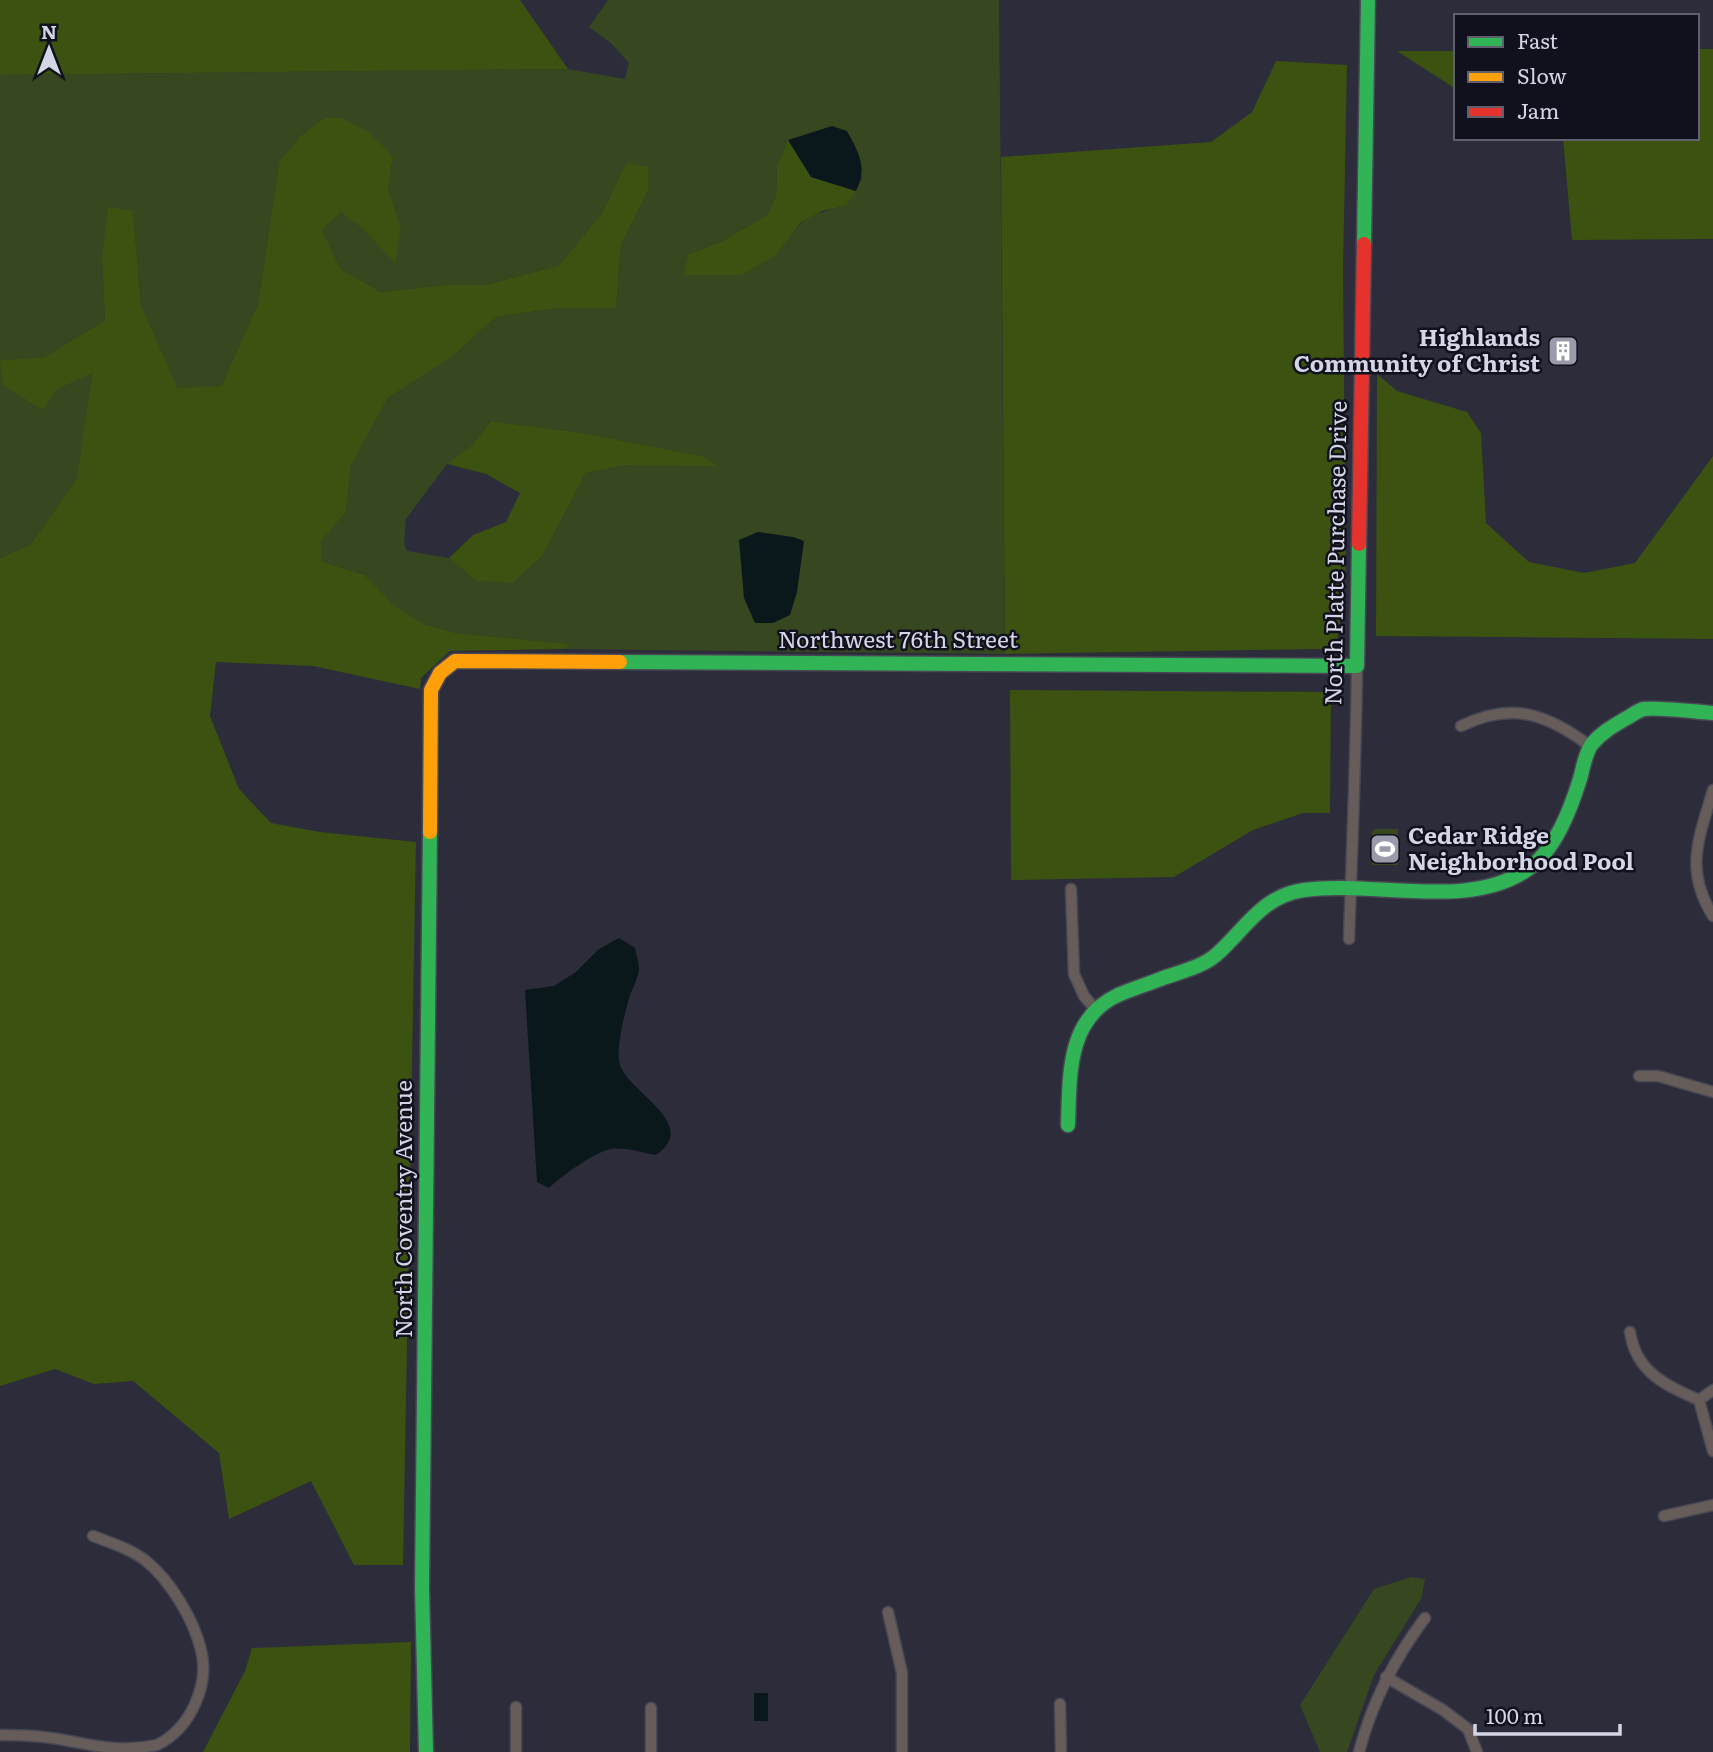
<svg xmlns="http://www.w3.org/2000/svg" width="1713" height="1752" font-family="Literata,serif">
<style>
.green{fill:#374820;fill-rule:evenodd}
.forest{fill:#3c5211}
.water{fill:#0a171b}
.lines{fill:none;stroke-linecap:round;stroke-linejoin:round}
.street-casing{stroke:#484855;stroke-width:13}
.fast-casing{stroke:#484855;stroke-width:17}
.slow-casing{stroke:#484855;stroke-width:17}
.jam-casing{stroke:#484855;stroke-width:17}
.street{stroke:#665c5a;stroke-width:10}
.fast{stroke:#30b455;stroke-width:14}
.slow{stroke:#ff9f0a;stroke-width:14}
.jam{stroke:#e5322d;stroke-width:14}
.labels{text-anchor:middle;stroke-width:5;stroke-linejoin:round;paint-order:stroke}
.poi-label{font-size:23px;font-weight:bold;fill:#d4d5e6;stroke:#11111d;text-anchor:end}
.street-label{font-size:23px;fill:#d4d5e6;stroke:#11111d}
</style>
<rect width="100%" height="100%" fill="#2c2c3a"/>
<g class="green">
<path d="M608 0H999L1005 654 564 649 570 644 456 633 424 624 395 606 365 575 321 561V542L346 512 351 466 388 398 452 357 496 317 558 308H616L621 245 648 191 626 163 602 213 558 266 484 285H445L381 292 341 269 322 230 341 211 364 230 401 228 388 189 393 157 342 118H324L300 136 279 162 258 304 221 386 178 389 141 305 133 211 102 258 105 320 43 358 56 390 92 372 78 479 31 544 0 558V75L568 69 625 79 629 63 611 43 589 27ZM777 167 863 177 846 206C803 215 800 221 776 255L685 275 688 254 721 242 767 215 776 196ZM491 421 577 432 701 456 718 465H626L586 473 543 555 475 580 449 558 407 551 404 543 406 519 447 464 473 444Z"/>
<polygon points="1375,829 1398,829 1398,865 1372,865 1372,832"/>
<polygon points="1411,1577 1425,1579 1422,1597 1374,1675 1347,1752 1320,1752 1300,1705 1374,1589"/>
</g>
<g class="forest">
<polygon points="0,0 520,0 568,69 0,75"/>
<polygon points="1697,49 1713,49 1713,239 1572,240 1563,138 1697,138"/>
<polygon points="1397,51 1456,51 1456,89"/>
<polygon points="1276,61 1347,65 1343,269 1346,584 1337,641 1321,649 1005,654 1001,157 1211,142 1252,112"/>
<polygon points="324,118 342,118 369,132 393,157 388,189 401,228 395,263 364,230 341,212 322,230 341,269 381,292 445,285 484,285 558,266 602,213 626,163 648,167 648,191 621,245 616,308 558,308 496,317 452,357 388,398 351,466 346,512 321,542 321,561 365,575 395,606 424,624 456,633 571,644 564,649 450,651 421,678 420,689 313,666 216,662 210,716 239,789 271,823 320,832 416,842 403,1565 354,1565 311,1481 229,1519 219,1453 133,1381 94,1384 55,1369 0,1386 0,558 31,544 77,479 92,373 56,390 43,410 3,385 0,360 43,358 105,320 102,258 108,207 133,211 141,305 178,388 221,386 258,304 279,162 300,136"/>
<polygon points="788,140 811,177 856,191 846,206 822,211 800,223 776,255 742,275 684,275 688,254 721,242 767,215 776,196 777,167"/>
<polygon points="1377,374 1397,391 1467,412 1481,433 1486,523 1529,562 1584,573 1635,563 1713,456 1713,639 1376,636"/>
<polygon points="491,421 577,432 702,456 719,466 626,465 586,473 543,555 512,583 475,580 449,558 473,535 506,522 520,493 486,474 447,464 473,444"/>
<polygon points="1010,690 1331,692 1330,813 1303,813 1253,830 1174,877 1011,880"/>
<polygon points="411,1642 410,1752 203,1752 245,1671 252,1648"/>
</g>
<g class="water">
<path d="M832 126 847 131C859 153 868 168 856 191L811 177 788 140Z"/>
<polygon points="758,532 793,537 804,541 797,592 790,615 773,623 755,623 744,598 739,540"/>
<path d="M619 938 635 948C636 954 639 963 639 969 638 978 633 988 630 995 625 1012 615 1049 620 1065 629 1093 701 1124 656 1155 642 1153 626 1147 611 1149 596 1151 560 1177 549 1188L537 1182 525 990 554 986 576 972 599 949Z"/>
<rect x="754" y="1693" width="14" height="28"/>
</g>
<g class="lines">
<g class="street-casing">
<g id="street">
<path d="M1461 726C1512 701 1547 714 1590 746"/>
<path d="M1713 790C1699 838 1684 870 1713 916"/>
<polyline points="1071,889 1074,974 1084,996 1096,1010"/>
<path d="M1349 939C1352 848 1356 757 1357 666"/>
<polyline points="1639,1076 1658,1076 1713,1092"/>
<path d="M1630 1332C1636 1372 1665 1385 1699 1400L1713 1451"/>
<polyline points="1699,1400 1713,1390"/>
<polyline points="1664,1516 1713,1505"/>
<polyline points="888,1612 902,1673 902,1752"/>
<polyline points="1386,1677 1443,1710 1468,1729 1477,1752"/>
<polyline points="1060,1704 1061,1752"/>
<polyline points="516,1707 516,1752"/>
<path d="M0 1735C23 1735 46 1736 69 1741 100 1747 124 1752 157 1745 190 1729 210 1685 201 1650 194 1620 170 1580 146 1561 131 1549 111 1543 93 1536"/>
<polyline points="651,1752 651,1708"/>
<path d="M1359 1752C1372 1702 1394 1659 1425 1618"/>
</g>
</g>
<g class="fast-casing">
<g id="fast">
<polyline points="1364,244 1368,0"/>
<polyline points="620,662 1357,666 1359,544"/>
<path d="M1068 1125C1070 1077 1066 1019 1118 995 1132 989 1148 984 1163 978 1180 972 1202 967 1216 955 1245 930 1261 896 1304 890 1373 880 1469 911 1528 869 1555 850 1570 811 1580 779 1583 769 1585 753 1592 744 1601 733 1613 726 1625 719 1631 716 1638 710 1644 709 1659 707 1696 712 1713 713"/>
<polyline points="426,1752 422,1588 430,832"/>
</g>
</g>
<g class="slow-casing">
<polyline id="slow" points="430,832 431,690 440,673 455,661 620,662"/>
</g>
<g class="jam-casing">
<polyline id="jam" points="1359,544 1364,244"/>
</g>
<use href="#street" class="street"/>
<use href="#fast" class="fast"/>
<use href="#slow" class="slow"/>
<use href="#jam" class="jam"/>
</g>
<defs>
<g id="building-square" transform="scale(1.575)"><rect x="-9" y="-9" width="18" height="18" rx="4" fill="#999aaa" stroke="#11111d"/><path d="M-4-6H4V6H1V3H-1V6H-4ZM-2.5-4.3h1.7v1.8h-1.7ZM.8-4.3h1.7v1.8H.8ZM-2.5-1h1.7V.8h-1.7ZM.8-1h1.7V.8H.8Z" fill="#fff"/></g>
<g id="stadium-square" transform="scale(1.575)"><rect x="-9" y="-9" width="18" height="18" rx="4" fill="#999aaa" stroke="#11111d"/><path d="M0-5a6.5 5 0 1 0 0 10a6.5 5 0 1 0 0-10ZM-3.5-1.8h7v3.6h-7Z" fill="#fff"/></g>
</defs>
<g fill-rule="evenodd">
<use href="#building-square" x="1563" y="351"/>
<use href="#stadium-square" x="1385" y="849"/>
</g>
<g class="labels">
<g class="poi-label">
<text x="1540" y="346">Highlands<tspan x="1540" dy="26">Community of Christ</tspan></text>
<text x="1408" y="844" text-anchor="start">Cedar Ridge<tspan x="1408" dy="26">Neighborhood Pool</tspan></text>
</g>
<g class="street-label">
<text transform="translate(1336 553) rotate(-89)" y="8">North Platte Purchase Drive</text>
<text x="898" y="648">Northwest 76th Street</text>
<text transform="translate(404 1209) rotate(-90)" y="8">North Coventry Avenue</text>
</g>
</g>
<rect x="1454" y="14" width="245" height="126" fill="#11111d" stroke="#5f5f6d" stroke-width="2"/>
<rect x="1468" y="37" width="35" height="10" fill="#30b455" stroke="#5f5f6d" stroke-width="2"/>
<text x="1517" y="49" font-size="21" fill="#d4d5e6">Fast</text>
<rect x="1468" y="72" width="35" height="10" fill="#ff9f0a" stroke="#5f5f6d" stroke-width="2"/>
<text x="1517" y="84" font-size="21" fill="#d4d5e6">Slow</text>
<rect x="1468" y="107" width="35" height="10" fill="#e5322d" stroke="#5f5f6d" stroke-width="2"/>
<text x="1517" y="119" font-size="21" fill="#d4d5e6">Jam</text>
<g transform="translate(49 49)" stroke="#11111d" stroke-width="5" paint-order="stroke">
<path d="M0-5L12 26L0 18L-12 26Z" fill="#d4d5e6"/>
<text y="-10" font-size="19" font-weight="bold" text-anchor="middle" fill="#d4d5e6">N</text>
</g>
<path d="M1475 1724v10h145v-10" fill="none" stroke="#d4d5e6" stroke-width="3.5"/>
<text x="1486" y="1724" font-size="21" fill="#d4d5e6" stroke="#11111d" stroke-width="5" paint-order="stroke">100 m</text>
</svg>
